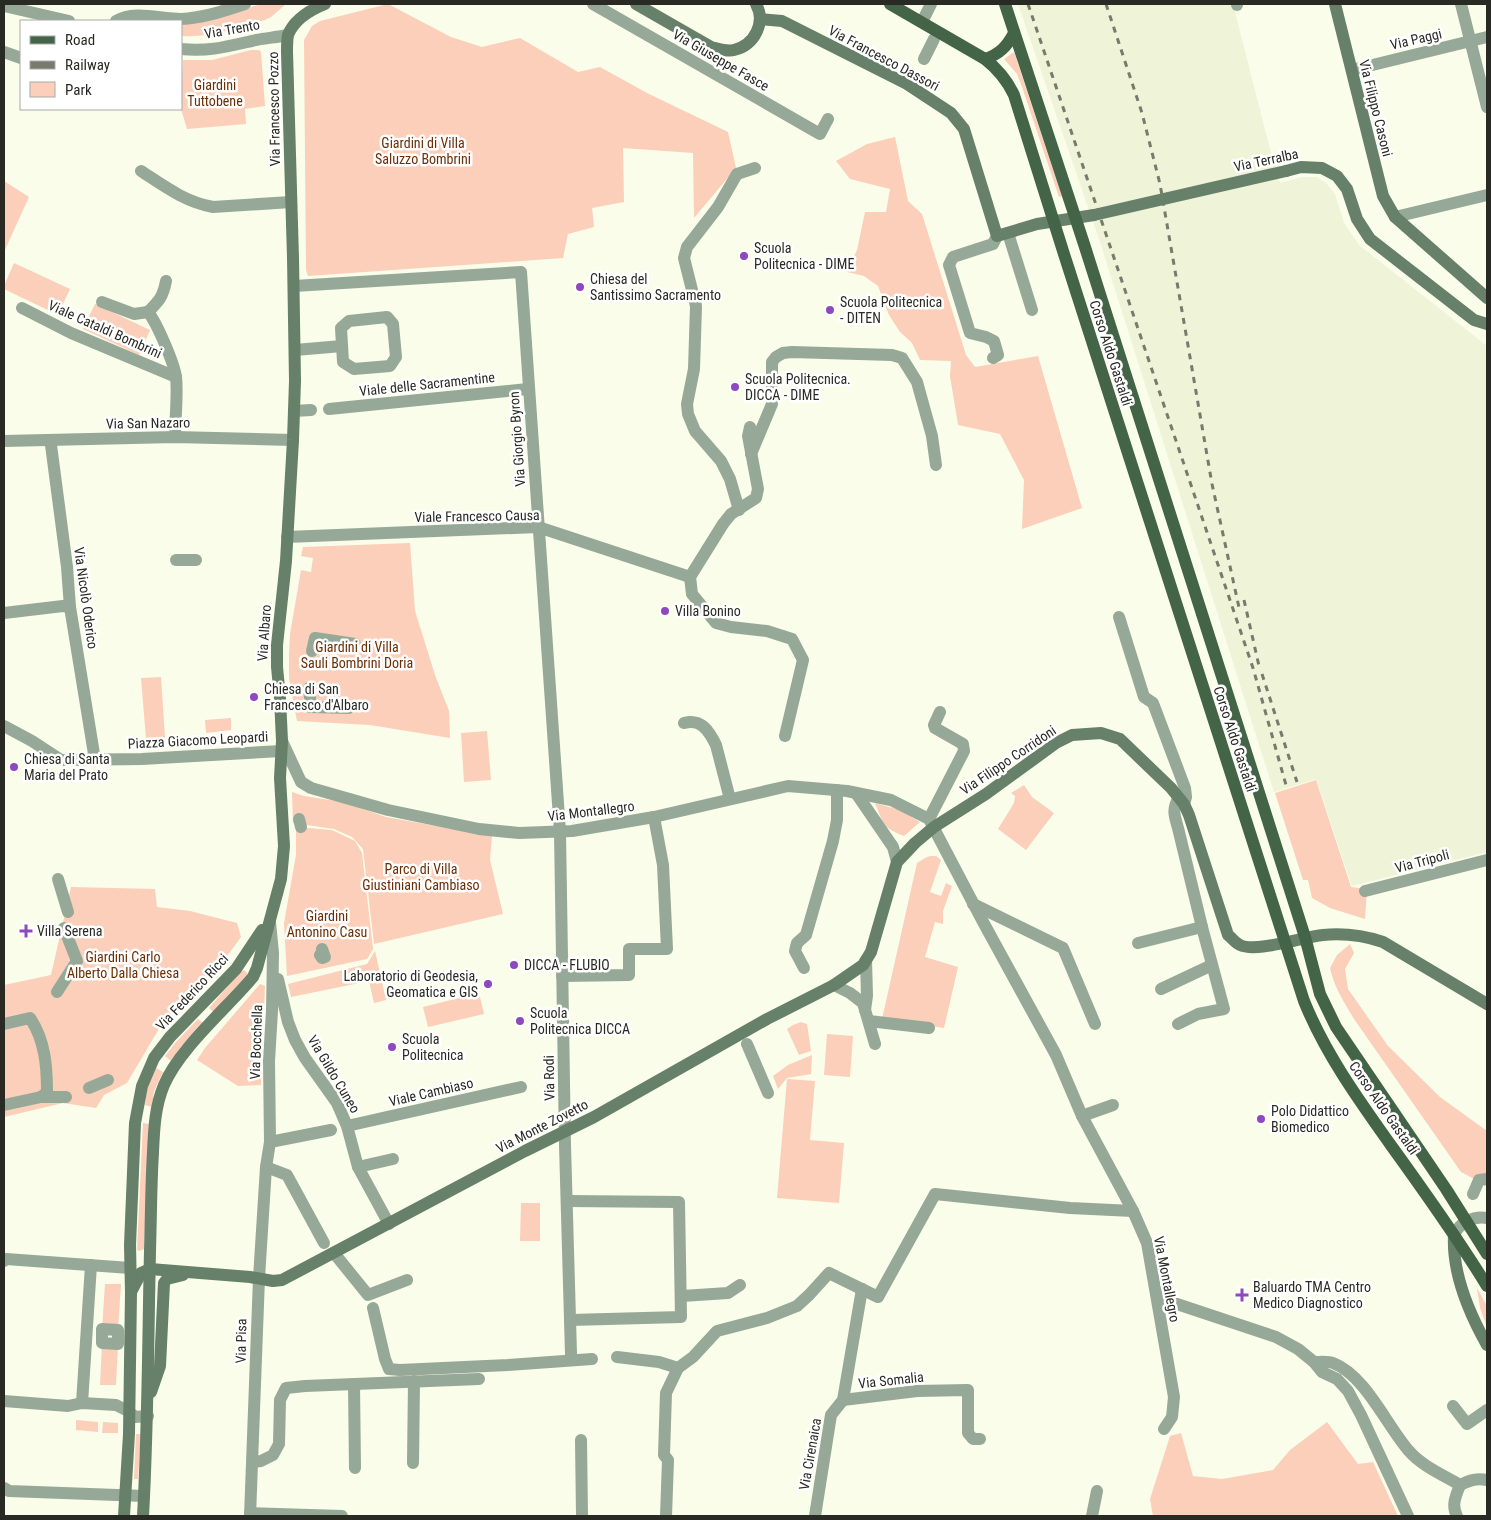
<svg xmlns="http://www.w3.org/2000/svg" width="1491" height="1520" font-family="'Roboto Condensed',sans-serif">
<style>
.built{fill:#eff3d7}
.green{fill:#fbcfb9}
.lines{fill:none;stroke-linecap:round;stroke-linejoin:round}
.street{stroke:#96a897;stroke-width:12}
.secondary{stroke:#668069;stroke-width:12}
.primary{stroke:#446448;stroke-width:12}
.rail{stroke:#787a6e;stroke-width:3;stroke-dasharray:6 6;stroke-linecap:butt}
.secondary-bridge{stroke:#668069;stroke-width:12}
.poi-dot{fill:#8d49bd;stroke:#fff;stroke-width:2}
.labels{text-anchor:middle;stroke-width:5;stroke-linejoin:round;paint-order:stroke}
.street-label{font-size:14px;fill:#292a23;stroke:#fff}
.park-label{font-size:14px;fill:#6b2e05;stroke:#fff}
.poi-label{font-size:14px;fill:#292a23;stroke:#fff;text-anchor:start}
</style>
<rect width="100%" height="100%" fill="#fafde9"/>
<polygon class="built" points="1018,4 1233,4 1271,153 1280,183 1302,177 1317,177 1326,183 1335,194 1344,223 1359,245 1487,346 1487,852 1352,886 1316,779 1274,792 1099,239"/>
<g class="green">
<path d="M261 4H286L271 17 265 20C236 28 212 38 181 36V23L211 20Z"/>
<polygon points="388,4 451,37 482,47 520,38 578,72 600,67 647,93 728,132 736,168 694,218 693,153 623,148 624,202 592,208 594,227 568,234 563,258 308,276 306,270 304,40 312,26 320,21"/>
<polygon points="251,50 259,50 261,52 265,106 245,109 246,124 187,129 181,109 183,60 212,60"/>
<polygon points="1014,52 1062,196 1059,197 1022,87 1017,74 1004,59"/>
<polygon points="895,137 908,201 922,214 966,355 975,367 1038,356 1082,508 1022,529 1024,480 1000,434 958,425 950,376 951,361 920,360 912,343 900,332 889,315 878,286 864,276 847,272 857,250 865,212 886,212 890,189 850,179 836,161 867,144"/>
<polygon points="4,181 29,197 4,252"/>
<polygon points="14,263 70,289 58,315 4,289 4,286"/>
<polygon points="95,304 150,330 139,355 83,329"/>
<polygon points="410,543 415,611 435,675 449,711 450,738 370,725 297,721 289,678 289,655 290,634 301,570 311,572 313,558 301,556 303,547"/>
<polygon points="161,677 165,738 146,739 141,678"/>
<polygon points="231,718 231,730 206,733 205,720"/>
<polygon points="487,731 491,780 464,782 461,733"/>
<polygon points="1316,780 1351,887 1367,889 1365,919 1330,908 1312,898 1308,880 1303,880 1275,793"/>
<polygon points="1024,785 1032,797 1054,813 1026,850 998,829 1014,803 1015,796 1011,793"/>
<polygon points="292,792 304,796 343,802 386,817 492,836 490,860 503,914 374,944 363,849 352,837 334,829 293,823"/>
<path d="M875 803 900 810 920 822 904 836C882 827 884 825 875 803Z"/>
<polygon points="296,827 332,830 355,841 362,853 373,949 367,959 287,976 284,923 296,855"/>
<polygon points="930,856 936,856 941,860 930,892 941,896 946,883 952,886 943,911 943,924 935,922 925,957 958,967 944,1028 882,1019 917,863 925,858"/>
<polygon points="71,887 155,889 157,907 190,911 237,923 241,937 212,977 172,1012 160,1027 127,1083 104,1095 96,1108 63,1103 4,1117 4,985 51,975"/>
<path d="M1350 944 1354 953 1345 969 1348 989 1388 1046 1440 1097 1487 1131V1186L1461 1172 1354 1019C1344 1002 1334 987 1330 968L1337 955Z"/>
<polygon points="375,951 386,1000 374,1003 369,981 291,997 288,984 367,964"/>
<polygon points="244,970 248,974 240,985 214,1013 209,1008 241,971"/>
<polygon points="260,984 265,986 261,1085 238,1086 197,1060 205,1048"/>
<polygon points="479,993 484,1014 428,1027 423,1007"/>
<polygon points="198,1019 203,1023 181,1047 171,1061 165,1056 176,1042"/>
<polygon points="801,1022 807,1024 811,1051 799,1055 787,1029 793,1025"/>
<polygon points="827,1034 853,1036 850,1077 824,1075"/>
<polygon points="812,1055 811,1074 787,1078 778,1089 773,1076 788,1065"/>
<polygon points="156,1068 163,1072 154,1091 152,1107 145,1105 147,1089"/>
<polygon points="787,1079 815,1081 810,1140 844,1143 839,1203 777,1198"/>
<polygon points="143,1123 149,1124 144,1249 139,1251 137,1250"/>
<polygon points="521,1203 540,1203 540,1241 520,1241"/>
<polygon points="105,1284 121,1284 118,1330 102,1329"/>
<polygon points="1477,1288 1487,1306 1487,1327 1480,1308"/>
<polygon points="102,1343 118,1344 116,1385 100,1385"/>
<polygon points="76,1420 98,1422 98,1432 76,1430"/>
<polygon points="103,1422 118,1423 118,1433 102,1433"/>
<polygon points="1327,1422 1358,1464 1373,1462 1398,1516 1153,1516 1150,1499 1170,1436 1181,1433 1193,1476 1222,1479 1273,1470 1290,1450"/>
<polygon points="136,1434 141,1434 138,1479 134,1479"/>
</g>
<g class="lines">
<g class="street">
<polyline points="593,4 820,134 828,119"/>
<polyline points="1237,4 1237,5"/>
<polyline points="1461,4 1487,107"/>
<polyline points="4,6 69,21"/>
<path d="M116 21C135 10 159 19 181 19 204 18 223 11 245 4"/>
<polyline points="922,22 931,4"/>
<path d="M181 49C210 52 229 46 256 40 267 38 278 37 288 35"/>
<polyline points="4,52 21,58"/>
<polyline points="924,59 934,39"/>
<polyline points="1352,70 1487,37"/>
<path d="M141 171C164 186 185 202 213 207L291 202"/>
<polyline points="1395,217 1487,195"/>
<polyline points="1008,233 1032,310"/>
<polyline points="294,286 521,272 560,832 565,1145 571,1354"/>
<path d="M102 302 134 314 148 312C157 323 174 363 176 377 178 394 175 419 175 437"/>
<polyline points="22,308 71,333 176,377"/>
<path d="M148 312C159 301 163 297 166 281"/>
<polygon points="387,317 393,324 396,357 390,366 354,369 343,362 341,328 349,321"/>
<polyline points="295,350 342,346"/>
<polyline points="993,358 998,355 994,341 986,337 970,333 949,265 953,257 993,244 997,236"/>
<polyline points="329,409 528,389"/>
<polyline points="294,411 311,410"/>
<polyline points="750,427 748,436 758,489 756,498 731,514 723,524 690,577 692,594 716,623 731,627 767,631 792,639 803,660 785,736"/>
<polyline points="4,441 175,437 293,440"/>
<polyline points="49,441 51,445 67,567 70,607 95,760"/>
<polyline points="751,454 772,404 772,362 776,357 783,353 792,352 892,355 902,358 917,382 932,436 936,465"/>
<polyline points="739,510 730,479 721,461 695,431 688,414 687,404 694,369 696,306 684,258 687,247 718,207 737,174 755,168"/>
<polyline points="287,537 538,527 690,577"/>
<polyline points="176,560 196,560"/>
<polyline points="4,613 63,606 70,607"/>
<polyline points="1119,617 1144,697 1153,703 1185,788 1186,797 1184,804"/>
<polyline points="312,651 315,638 355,644"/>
<polyline points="309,688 311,707 349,708"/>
<path d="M684 723C701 718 709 731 716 745L730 799"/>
<polyline points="4,726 32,741 61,760 142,759 281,751"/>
<polyline points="282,741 301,782 311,788 388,810 479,829 519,833 572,831 654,817 788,786 847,791 891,800 929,819 982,920 1056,1055 1082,1116 1133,1211 1147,1243 1174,1397 1172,1417 1164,1429"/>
<polyline points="856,793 893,847 897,862"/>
<polyline points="299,819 301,827"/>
<polyline points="929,819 964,751 963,744 935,728 934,725 940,712"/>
<polyline points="58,879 68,912"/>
<polyline points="1365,891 1487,860"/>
<polyline points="973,904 1063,948 1095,1024"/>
<polyline points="1138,943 1202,927"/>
<polyline points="322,949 325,957 322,958 320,955 322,952"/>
<polyline points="804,968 795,951 797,943 806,935 833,841 837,820 837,790"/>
<polyline points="562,976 629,975 629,949 667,949 663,865 654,817"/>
<polyline points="278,979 288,1022 295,1040 305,1058 337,1103 347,1126 358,1167 389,1224"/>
<polyline points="834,985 850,993 863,1003 875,1044"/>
<polyline points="1161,989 1212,965"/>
<polyline points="57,992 77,961 64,928"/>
<polyline points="865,1010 867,996 866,960"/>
<polyline points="869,1021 929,1028"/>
<path d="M4 1024 30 1018C45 1040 47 1066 47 1092L41 1097"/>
<path d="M1178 1024 1198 1014 1224 1009 1202 927 1178 828C1174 815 1172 809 1179 797"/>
<polyline points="747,1044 768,1093"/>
<polyline points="89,1088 108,1080"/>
<polyline points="4,1105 41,1097 66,1097"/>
<polyline points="1082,1116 1113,1105"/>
<polyline points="347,1126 521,1087"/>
<polyline points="270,1142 331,1130"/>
<polyline points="266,1167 287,1175 324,1243"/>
<polyline points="358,1167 393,1159"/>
<polyline points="1473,1194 1479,1180 1487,1179"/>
<polyline points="567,1201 679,1202 681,1317 570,1320"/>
<path d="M1454 1235C1460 1222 1473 1216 1487 1218"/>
<polyline points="334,1253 368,1295 407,1280"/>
<polyline points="4,1261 6,1259 130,1268"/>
<polyline points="1156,1293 1171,1302 1276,1337 1298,1349 1314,1362 1322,1372 1337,1379 1348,1391 1361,1415 1408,1516"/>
<polyline points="682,1296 728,1293 740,1285"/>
<polyline points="373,1308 385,1359 389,1369 400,1370 508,1365 592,1359"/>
<polygon points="102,1329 118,1330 118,1344 102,1343"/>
<polyline points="617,1357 659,1362 678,1368"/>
<path d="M1314 1362C1320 1362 1328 1361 1333 1363 1365 1375 1387 1426 1409 1451 1422 1466 1443 1475 1460 1485 1470 1480 1477 1478 1487 1480"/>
<polyline points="354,1384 355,1468"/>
<polyline points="843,1400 917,1391 968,1390 968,1433 973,1439 980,1439"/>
<polyline points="4,1401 68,1406 82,1403 116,1405 128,1411 135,1417 148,1416"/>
<polyline points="82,1403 91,1265"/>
<polyline points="1453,1406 1467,1424 1487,1410"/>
<polyline points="581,1440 582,1516"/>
<polyline points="253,1462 261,1461 273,1455 279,1444 280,1400 286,1388 305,1386 479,1379"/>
<polyline points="413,1463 414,1381"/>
<polyline points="4,1488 9,1491 144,1496"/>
<polyline points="250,1513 342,1516"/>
<polyline points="250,1516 259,1278 266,1167 270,1142 269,1061 272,1011 273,953 270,922"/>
<polyline points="666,1516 668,1460 664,1455 666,1393 678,1368 693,1357 717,1331 767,1318 797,1306 809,1295 829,1273 878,1297 935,1194 1070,1208 1133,1211"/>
<polyline points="815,1516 831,1415 843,1400 862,1289"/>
<polyline points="1092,1516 1097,1491"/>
<path d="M1457 1516C1451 1505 1456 1496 1460 1485"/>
</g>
<g class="secondary">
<path d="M636 4 711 47C719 49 727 52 734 50 755 45 766 22 756 4"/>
<polyline points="1335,4 1383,196 1395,217 1487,298"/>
<polyline points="760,19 782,21 907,84 951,113 964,129 997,236 1037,224 1094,215"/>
<polyline points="1286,171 1301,167 1322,168 1337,176 1347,189 1357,219 1370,239 1474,320 1487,324"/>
<path d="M1454 1235C1452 1272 1469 1313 1487 1345"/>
<path d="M131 1292 141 1273 150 1269 250 1277 273 1281 282 1280 525 1151 594 1117 767 1019 834 985 863 965 871 952 897 862 915 843 934 827 986 794 1056 743 1072 735 1101 733 1120 739 1171 788 1184 804 1189 815 1228 935C1232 938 1235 943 1240 945 1256 953 1303 937 1323 935 1344 933 1362 935 1383 942L1487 1004"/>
<polyline points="151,1392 160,1366 164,1283 167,1279 183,1275"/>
<polyline points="124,1516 129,1434 131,1292 130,1245 135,1123 142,1086 154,1058 170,1037 236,969 262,930"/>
<path d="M143 1516C148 1428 148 1339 150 1251 151 1218 151 1185 153 1152 154 1129 155 1106 164 1085 179 1049 227 1008 253 977L257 968 281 879 284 846 280 778 282 741 280 698 277 667V645L286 561 293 440 295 381 293 258 287 52C287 47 287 40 288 35 294 20 310 10 325 4"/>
</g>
<g class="primary">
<path d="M890 4 985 59C999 70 1007 80 1014 95L1063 251 1304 1001C1325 1053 1358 1099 1390 1144 1424 1191 1457 1237 1487 1286"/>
<polyline points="1005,4 1084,244 1305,937 1320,994 1336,1027 1446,1189 1487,1254"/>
<path d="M985 59C1000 54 1007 46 1014 33"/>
</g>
<g class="rail">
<polyline points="1028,4 1253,668 1286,785"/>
<polyline points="1106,4 1142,113 1160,184 1212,484 1240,612"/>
<polyline points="1244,600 1259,666"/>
<polyline points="1262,674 1297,782"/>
</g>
<polyline class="secondary-bridge" points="1094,215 1286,171"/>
</g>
<g class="poi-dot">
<circle cx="744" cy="256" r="5"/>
<circle cx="580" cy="287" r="5"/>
<circle cx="830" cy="310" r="5"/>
<circle cx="735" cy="387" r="5"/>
<circle cx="665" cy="611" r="5"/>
<circle cx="254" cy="697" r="5"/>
<circle cx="14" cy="767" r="5"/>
<path d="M23.5 923.5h5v5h5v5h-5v5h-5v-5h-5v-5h5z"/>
<circle cx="514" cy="965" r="5"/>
<circle cx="488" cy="984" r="5"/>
<circle cx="520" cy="1021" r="5"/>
<circle cx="392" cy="1047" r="5"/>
<circle cx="1261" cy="1119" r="5"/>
<path d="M1239.5 1287.5h5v5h5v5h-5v5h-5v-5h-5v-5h5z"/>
</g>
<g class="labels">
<g class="street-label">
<text transform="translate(232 29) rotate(-10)" y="5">Via Trento</text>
<text transform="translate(1416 39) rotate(-13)" y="5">Via Paggi</text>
<text transform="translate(884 58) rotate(28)" y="5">Via Francesco Dassori</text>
<text transform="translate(721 60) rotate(30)" y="5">Via Giuseppe Fasce</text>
<text transform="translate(1376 108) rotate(76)" y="5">Via Filippo Casoni</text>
<text transform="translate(274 109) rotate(-91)" y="5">Via Francesco Pozzo</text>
<text transform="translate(1266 160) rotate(-12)" y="5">Via Terralba</text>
<text transform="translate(105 329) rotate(24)" y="5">Viale Cataldi Bombrini</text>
<text transform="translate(1111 353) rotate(72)" y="5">Corso Aldo Gastaldi</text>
<text transform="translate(427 384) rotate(-6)" y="5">Viale delle Sacramentine</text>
<text transform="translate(148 423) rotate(-1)" y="5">Via San Nazaro</text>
<text transform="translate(517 439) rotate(-94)" y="5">Via Giorgio Byron</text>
<text transform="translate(477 516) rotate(-1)" y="5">Viale Francesco Causa</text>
<text transform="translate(86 598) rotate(82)" y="5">Via Nicolò Oderico</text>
<text transform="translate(264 633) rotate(-86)" y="5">Via Albaro</text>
<text transform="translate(1235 739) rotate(72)" y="5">Corso Aldo Gastaldi</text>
<text transform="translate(198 740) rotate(-3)" y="5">Piazza Giacomo Leopardi</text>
<text transform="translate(1008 760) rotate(-34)" y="5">Via Filippo Corridoni</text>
<text transform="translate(591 811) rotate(-7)" y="5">Via Montallegro</text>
<text transform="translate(1422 861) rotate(-15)" y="5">Via Tripoli</text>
<text transform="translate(192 992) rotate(-47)" y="5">Via Federico Ricci</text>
<text transform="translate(256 1042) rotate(-88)" y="5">Via Bocchella</text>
<text transform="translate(334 1074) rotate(59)" y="5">Via Gildo Cuneo</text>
<text transform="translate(549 1078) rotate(-91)" y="5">Via Rodi</text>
<text transform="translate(431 1092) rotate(-13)" y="5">Viale Cambiaso</text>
<text transform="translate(1384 1108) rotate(55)" y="5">Corso Aldo Gastaldi</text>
<text transform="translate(542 1126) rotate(-27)" y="5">Via Monte Zovetto</text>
<text transform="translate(1167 1279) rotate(79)" y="5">Via Montallegro</text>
<text transform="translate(241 1341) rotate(-89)" y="5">Via Pisa</text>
<text transform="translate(891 1380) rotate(-6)" y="5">Via Somalia</text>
<text transform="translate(810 1454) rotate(-80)" y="5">Via Cirenaica</text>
</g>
<g class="park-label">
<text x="215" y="90">Giardini<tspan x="215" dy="16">Tuttobene</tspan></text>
<text x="423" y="148">Giardini di Villa<tspan x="423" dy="16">Saluzzo Bombrini</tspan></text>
<text x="357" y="652">Giardini di Villa<tspan x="357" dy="16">Sauli Bombrini Doria</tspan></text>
<text x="421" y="874">Parco di Villa<tspan x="421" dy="16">Giustiniani Cambiaso</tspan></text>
<text x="327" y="921">Giardini<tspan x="327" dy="16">Antonino Casu</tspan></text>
<text x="123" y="962">Giardini Carlo<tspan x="123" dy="16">Alberto Dalla Chiesa</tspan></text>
</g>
<g class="poi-label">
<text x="754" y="253">Scuola<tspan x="754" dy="16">Politecnica - DIME</tspan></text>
<text x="590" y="284">Chiesa del<tspan x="590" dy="16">Santissimo Sacramento</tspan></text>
<text x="840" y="307">Scuola Politecnica<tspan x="840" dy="16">- DITEN</tspan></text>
<text x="745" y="384">Scuola Politecnica.<tspan x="745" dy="16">DICCA - DIME</tspan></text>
<text x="675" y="616">Villa Bonino</text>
<text x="264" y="694">Chiesa di San<tspan x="264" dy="16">Francesco d'Albaro</tspan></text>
<text x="24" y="764">Chiesa di Santa<tspan x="24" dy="16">Maria del Prato</tspan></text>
<text x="37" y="936">Villa Serena</text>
<text x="524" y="970">DICCA - FLUBIO</text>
<text x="478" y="981" text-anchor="end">Laboratorio di Geodesia,<tspan x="478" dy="16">Geomatica e GIS</tspan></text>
<text x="530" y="1018">Scuola<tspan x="530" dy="16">Politecnica DICCA</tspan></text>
<text x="402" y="1044">Scuola<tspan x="402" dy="16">Politecnica</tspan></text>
<text x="1271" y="1116">Polo Didattico<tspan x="1271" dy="16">Biomedico</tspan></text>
<text x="1253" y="1292">Baluardo TMA Centro<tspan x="1253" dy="16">Medico Diagnostico</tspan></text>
</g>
</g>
<rect width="1491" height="1520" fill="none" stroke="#292a23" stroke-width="10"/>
<rect x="20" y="20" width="162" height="90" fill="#ffffff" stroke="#a9aaa7"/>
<rect x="30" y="36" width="25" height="8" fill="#446448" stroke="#a9aaa7"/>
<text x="65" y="45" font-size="15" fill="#292a23">Road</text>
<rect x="30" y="61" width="25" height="8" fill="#787a6e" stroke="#a9aaa7"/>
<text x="65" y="70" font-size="15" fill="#292a23">Railway</text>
<rect x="30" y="82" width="25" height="15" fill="#fbcfb9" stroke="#a9aaa7"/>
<text x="65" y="95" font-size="15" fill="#292a23">Park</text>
</svg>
